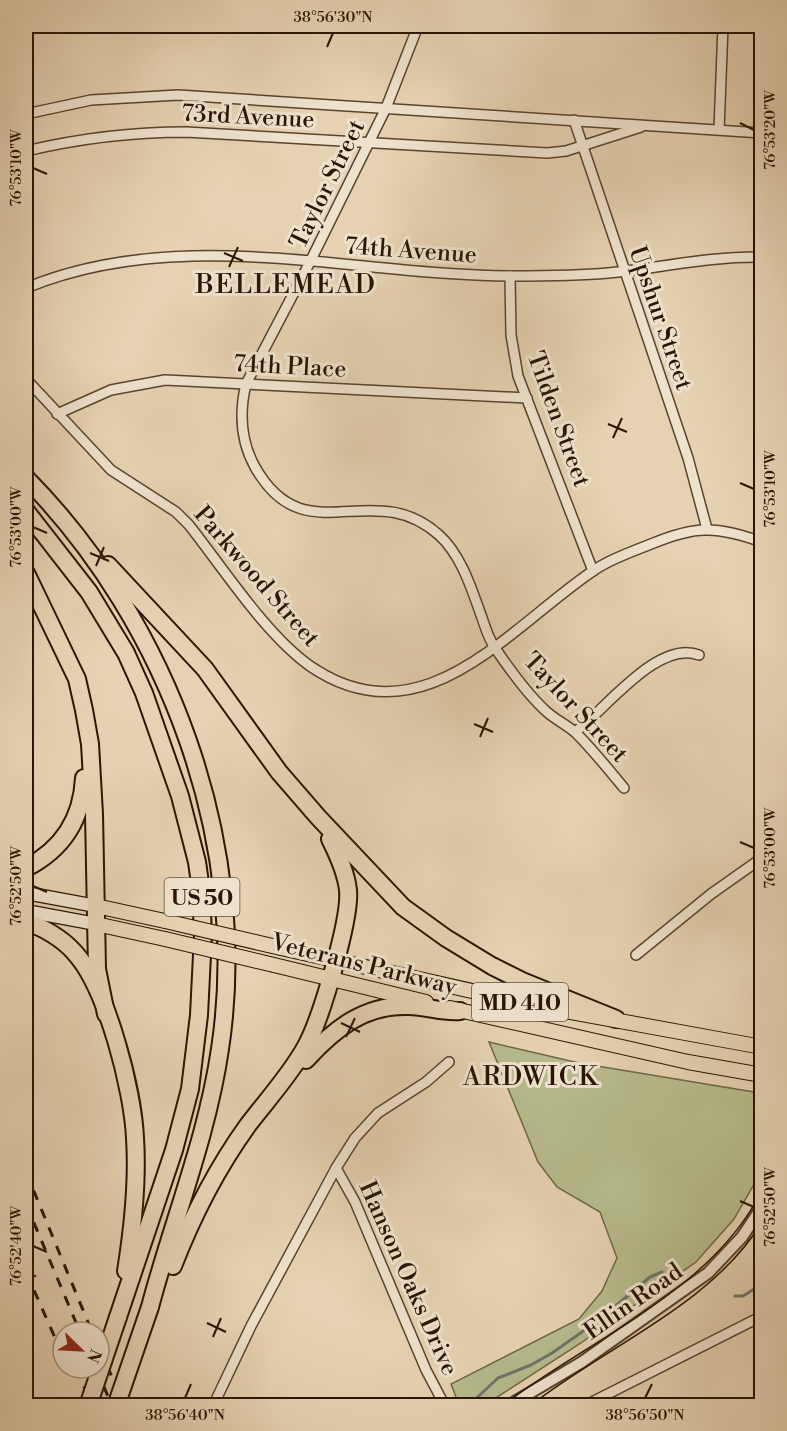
<svg xmlns="http://www.w3.org/2000/svg" width="787" height="1431" font-family="'Libre Bodoni',serif">
<style>
.green{fill:#b6bb8c;stroke:#706847;stroke-width:1.5}
.lines{fill:none;stroke-linecap:round;stroke-linejoin:round}
.stream{stroke:#6e756f;stroke-width:3}
.minor-casing{stroke:#58442e;stroke-width:12}
.tertiary-casing{stroke:#58442e;stroke-width:14}
.secondary-casing{stroke:#291502;stroke-width:15}
.primary-casing{stroke:#291502;stroke-width:16}
.motorway-casing{stroke:#291502;stroke-width:20}
.minor{stroke:#efe2cd;stroke-width:9}
.tertiary{stroke:#efe2cd;stroke-width:10}
.secondary{stroke:#efe2cd;stroke-width:12}
.primary{stroke:#e6d2b2;stroke-width:14}
.motorway{stroke:#e6d2b2;stroke-width:16}
.tram{stroke:#291502;stroke-width:1.5}
.rail{stroke:#291502;stroke-width:3;stroke-dasharray:10 10;stroke-linecap:butt}
.primary-bridge-casing{stroke:#291502;stroke-width:16;stroke-linecap:butt}
.motorway-bridge-casing{stroke:#291502;stroke-width:20;stroke-linecap:butt}
.primary-bridge{stroke:#e6d2b2;stroke-width:14}
.motorway-bridge{stroke:#e6d2b2;stroke-width:16}
.ticks{fill:none;stroke:#291502;stroke-width:2}
.labels{text-anchor:middle;stroke-width:6;stroke-linejoin:round;paint-order:stroke}
.shield{fill:#efe2cd;stroke:#64523f;stroke-width:1.5}
.shield-label{font-size:22px;font-weight:bold;fill:#291502}
.street-label{font-size:24px;fill:#291502;stroke:#efe2cd}
.neighbourhood-label{font-size:26px;letter-spacing:1.5px;fill:#291502;stroke:#efe2cd}
.neatline{fill:none;stroke:#291502;stroke-width:2}
.ticks-label{font-size:15px;text-anchor:middle;fill:#291502}
</style>
<rect width="100%" height="100%" fill="#e6d2b2"/>
<filter id="stains"><feTurbulence type="fractalNoise" baseFrequency=".00333" numOctaves="4"/><feColorMatrix values="0 0 0 0 .2 0 0 0 0 .09 0 0 0 0 .02 0 0 0 .5 -.17"/></filter>
<radialGradient id="worn" r=".72"><stop offset=".6" stop-color="#630" stop-opacity="0"/><stop offset="1" stop-color="#630" stop-opacity=".3"/></radialGradient>
<polygon class="green" points="489,1042 579,1063 754,1092 761,1100 761,1172 734,1219 696,1262 581,1343 485,1405 459,1405 451,1384 579,1319 602,1291 617,1258 600,1212 557,1187 538,1162"/>
<g class="lines">
<g class="stream">
<polyline points="735,1296 743,1296 762,1284"/>
<polyline points="468,1406 498,1378 531,1365 552,1353 599,1320 650,1277 662,1272"/>
</g>
<g class="minor-casing">
<g id="minor">
<path d="M418 26 386 108 310 262 246 384C239 413 240 440 255 467 305 556 372 475 439 535 461 555 471 587 481 615 485 626 488 638 495 648 508 667 530 697 547 712 556 720 567 725 576 733 593 750 609 770 624 788"/>
<polyline points="26,114 91,100 178,95 762,133"/>
<polyline points="574,120 688,458 707,529"/>
<polyline points="719,130 723,26"/>
<path d="M26 151C81 138 130 132 186 132L547 153 566 151 641 127"/>
<polyline points="510,276 511,335 518,376 593,571"/>
<path d="M26 288C181 224 350 275 512 276 544 276 576 276 608 273 660 268 709 256 762 257"/>
<path d="M26 379 111 470 176 512 189 525C223 568 266 635 310 666 421 742 506 631 590 573 608 560 631 552 651 544 668 537 690 529 708 530 726 530 745 536 762 542"/>
<polyline points="57,414 111,390 165,380 527,398"/>
<path d="M575 732C606 709 658 639 699 655"/>
<polyline points="636,955 711,894 762,858"/>
<polyline points="336,1168 355,1202 426,1370 445,1406"/>
<polyline points="213,1406 251,1326 336,1168 355,1138 378,1113 426,1082 449,1062"/>
<polyline points="584,1406 762,1316"/>
</g>
</g>
<g class="tertiary-casing">
<polyline id="tertiary" points="508,1406 582,1362 708,1273 742,1237 762,1207"/>
</g>
<g class="secondary-casing">
<g id="secondary">
<polyline points="26,893 96,906"/>
<polyline points="26,911 96,924"/>
</g>
</g>
<g class="primary-casing">
<g id="primary">
<polyline points="96,906 165,921"/>
<polyline points="96,924 165,939"/>
<polyline points="281,948 543,1007 762,1047"/>
<polyline points="274,965 426,1002"/>
<polyline points="450,1008 688,1062 762,1075"/>
</g>
</g>
<g class="motorway-casing">
<g id="motorway">
<path d="M26 478C169 623 251 845 220 1049 207 1138 173 1220 150 1307"/>
<polyline points="26,511 89,592 126,653 144,693 180,796 197,862 201,890 203,935 199,1015 190,1089 174,1150 118,1317"/>
<polyline points="108,565 205,669 279,772 318,817 403,907 446,938 492,966 522,981 616,1019"/>
<polyline points="26,573 77,679 84,710 90,744 94,814 97,969 106,1014"/>
<path d="M26 868C63 849 82 819 84 778"/>
<path d="M26 922C43 927 63 939 75 953 107 988 133 1091 135 1138 138 1183 133 1227 126 1271"/>
<path d="M306 1060C334 1029 365 1004 409 1006 426 1006 443 1013 460 1011"/>
<path d="M173 1266C192 1217 217 1168 248 1125 267 1100 290 1075 305 1048 320 1022 351 919 348 890 346 872 338 855 330 839"/>
</g>
</g>
<use href="#minor" class="minor"/>
<use href="#tertiary" class="tertiary"/>
<use href="#secondary" class="secondary"/>
<use href="#primary" class="primary"/>
<use href="#motorway" class="motorway"/>
<g class="tram">
<path d="M502 1406C587 1340 713 1291 762 1190"/>
<path d="M530 1406C604 1347 711 1306 762 1222"/>
</g>
<g class="rail">
<polyline points="26,1172 92,1332"/>
<polyline points="26,1204 80,1332"/>
<polyline points="26,1257 35,1277"/>
<polyline points="26,1272 63,1356"/>
<polyline points="99,1348 125,1406"/>
<polyline points="76,1368 92,1406"/>
<polyline points="96,1368 112,1406"/>
</g>
<g class="primary-bridge-casing">
<g id="primary-bridge">
<polyline points="165,921 281,948"/>
<polyline points="165,939 274,965"/>
</g>
</g>
<g class="motorway-bridge-casing">
<g id="motorway-bridge">
<polyline points="88,1406 118,1317"/>
<polyline points="116,1406 150,1307"/>
</g>
</g>
<use href="#primary-bridge" class="primary-bridge"/>
<use href="#motorway-bridge" class="motorway-bridge"/>
</g>
<path class="ticks" d="M327 47 333 33M740 123 754 130M33 168 47 174M224 253 243 261M229 267 238 247M608 424 627 432M613 438 622 418M740 483 754 489M33 527 47 533M90 553 109 561M96 566 104 547M474 724 493 732M480 737 488 718M740 842 754 848M33 886 47 892M341 1023 360 1032M346 1037 355 1018M740 1201 754 1207M33 1246 47 1252M207 1323 226 1332M213 1337 221 1318M185 1398 191 1384M645 1398 652 1384"/>
<g class="labels">
<g class="shield">
<rect x="164.5" y="878" width="75" height="38" rx="4.5"/>
<rect x="472" y="983" width="96" height="38" rx="4.5"/>
</g>
<g class="shield-label">
<text x="202" y="905">US 50</text>
<text x="520" y="1010">MD 410</text>
</g>
<g class="street-label">
<text transform="translate(248 116) rotate(3)" y="8">73rd Avenue</text>
<text transform="translate(327 184) rotate(-64)" y="8">Taylor Street</text>
<text transform="translate(411 250) rotate(4)" y="8">74th Avenue</text>
<text transform="translate(661 318) rotate(71)" y="8">Upshur Street</text>
<text transform="translate(290 366) rotate(3)" y="8">74th Place</text>
<text transform="translate(559 419) rotate(70)" y="8">Tilden Street</text>
<text transform="translate(257 576) rotate(49)" y="8">Parkwood Street</text>
<text transform="translate(576 707) rotate(47)" y="8">Taylor Street</text>
<text transform="translate(364 964) rotate(14)" y="8">Veterans Parkway</text>
<text transform="translate(409 1278) rotate(66)" y="8">Hanson Oaks Drive</text>
<text transform="translate(633 1301) rotate(-35)" y="8">Ellin Road</text>
</g>
<g class="neighbourhood-label">
<text x="286" y="293">BELLEMEAD</text>
<text x="531" y="1085">ARDWICK</text>
</g>
</g>
<rect width="787" height="1431" fill="none" stroke="#e6d2b2" stroke-width="66"/>
<g transform="translate(81 1350) rotate(114)"><circle r="28" fill="#efe2cd" stroke="#a0907c" stroke-width="1.5"/>
<path d="M0-4.5L10 22L0 15L-10 22Z" fill="#8f2418"/>
<text y="-9" font-size="16" font-weight="bold" text-anchor="middle" fill="#291502">N</text>
</g>
<rect x="33" y="33" width="721" height="1365" class="neatline"/>
<g class="ticks-label">
<text x="333" y="22">38°56'30"N</text>
<text transform="translate(770 130) rotate(-90)" y="5">76°53'20"W</text>
<text transform="translate(16 168) rotate(-90)" y="5">76°53'10"W</text>
<text transform="translate(770 489) rotate(-90)" y="5">76°53'10"W</text>
<text transform="translate(16 527) rotate(-90)" y="5">76°53'00"W</text>
<text transform="translate(770 848) rotate(-90)" y="5">76°53'00"W</text>
<text transform="translate(16 886) rotate(-90)" y="5">76°52'50"W</text>
<text transform="translate(770 1207) rotate(-90)" y="5">76°52'50"W</text>
<text transform="translate(16 1246) rotate(-90)" y="5">76°52'40"W</text>
<text x="185" y="1420">38°56'40"N</text>
<text x="645" y="1420">38°56'50"N</text>
</g>
<rect width="100%" height="100%" filter="url(#stains)"/>
<rect width="100%" height="100%" fill="url(#worn)"/>
</svg>
